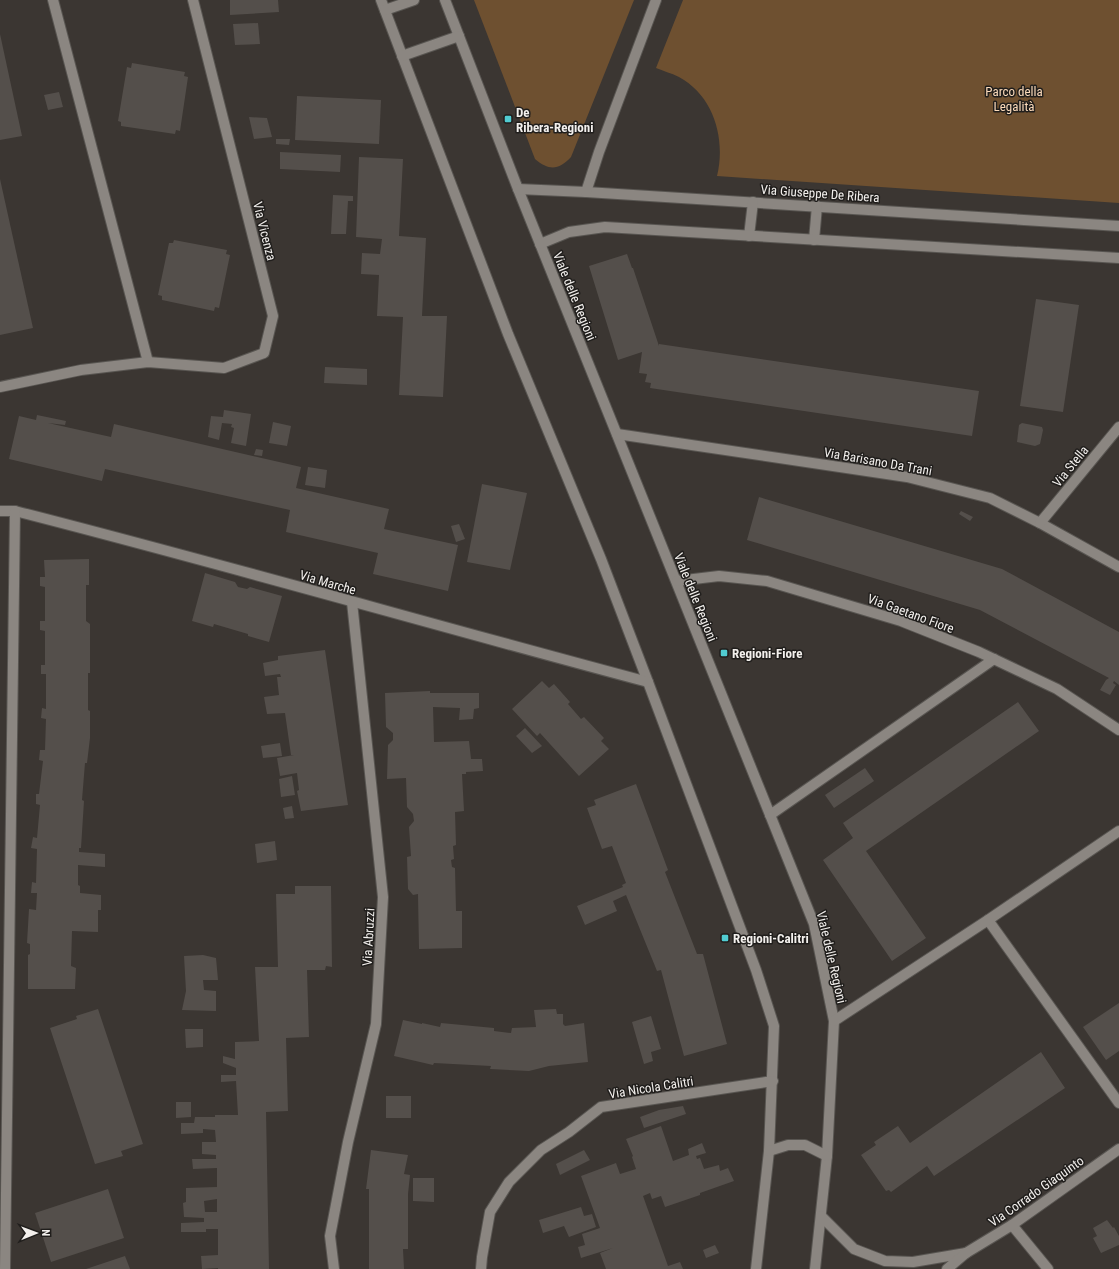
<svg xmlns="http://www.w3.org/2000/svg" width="1119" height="1269" font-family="'Roboto Condensed',sans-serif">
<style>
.green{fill:#6e5030}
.building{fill:#544f4b;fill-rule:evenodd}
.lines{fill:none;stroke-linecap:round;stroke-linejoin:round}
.minor-casing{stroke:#585551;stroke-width:12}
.minor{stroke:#8b8681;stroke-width:10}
.poi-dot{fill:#51ccd1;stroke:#201e1c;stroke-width:1.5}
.labels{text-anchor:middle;stroke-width:3;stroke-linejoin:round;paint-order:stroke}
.park-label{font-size:13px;fill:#fcdbbb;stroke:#201e1c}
.poi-label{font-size:13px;font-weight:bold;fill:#f3f0ed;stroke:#201e1c;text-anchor:start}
.street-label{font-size:13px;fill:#f3f0ed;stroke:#201e1c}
</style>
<rect width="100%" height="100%" fill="#3b3632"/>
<g class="green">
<path d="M474 0H634L571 157C559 170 549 171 535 159Z"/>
<path d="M683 0H1119V203L717 176C726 139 714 96 679 77 671 73 663 71 656 68Z"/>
</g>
<g class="building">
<polygon points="230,0 278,0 279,12 230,15"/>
<polygon points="258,23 260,44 235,45 233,24"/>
<polygon points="0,34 22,136 0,140"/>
<polygon points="132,63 185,72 184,76 188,77 180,131 176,130 175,134 121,126 121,122 118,121 127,67 131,68"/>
<polygon points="59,92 63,107 48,110 44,95"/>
<polygon points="297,96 381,100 379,144 295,140"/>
<polygon points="249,117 267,118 272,137 254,139"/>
<polygon points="276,139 290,139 289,145 276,144"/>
<polygon points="280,152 341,155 340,172 280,169"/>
<polygon points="359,157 403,159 399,236 426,238 422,316 447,316 443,397 399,395 403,317 377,316 379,275 361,274 362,253 380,254 382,239 356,237"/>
<polygon points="0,179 33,328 0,335"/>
<polygon points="333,195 353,196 353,201 348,201 346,234 331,234"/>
<polygon points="174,240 227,250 226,254 230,255 219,308 215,307 214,311 162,300 162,296 158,295 169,243 173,243"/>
<polygon points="627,254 632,268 633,268 659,346 659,344 979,391 972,436 650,388 651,383 645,382 647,374 639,373 642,352 618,360 589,266"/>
<polygon points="1036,299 1079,305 1063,412 1020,406"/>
<polygon points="325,367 367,369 367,385 324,383"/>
<polygon points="224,410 251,414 246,446 231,443 234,428 231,427 232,424 222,423 219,440 208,437 211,416 223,417"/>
<polygon points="37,415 66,421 65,425 48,423 111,437 114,424 301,467 296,488 389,509 384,529 458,545 448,591 373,574 378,553 286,532 290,510 105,469 102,481 9,459 19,416 36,420"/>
<polygon points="273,422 291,426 287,446 269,443"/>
<polygon points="1022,423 1042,427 1043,430 1040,444 1035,446 1017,442 1019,425"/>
<polygon points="256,449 263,450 262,456 254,455"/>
<polygon points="308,467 327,470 325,488 305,485"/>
<polygon points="482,484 527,493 510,570 467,562"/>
<polygon points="759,497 1002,569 1119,632 1119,685 1114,681 1113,683 1116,685 1110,695 1100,690 1106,680 1109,678 980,610 747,540"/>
<polygon points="961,511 973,517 970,521 959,514"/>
<polygon points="459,524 465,539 456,542 451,526"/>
<polygon points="89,559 89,585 86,585 86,621 90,624 90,673 88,673 88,710 90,711 90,738 87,763 85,763 82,800 84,801 81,848 79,848 79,852 105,854 105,867 78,865 78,885 80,886 80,893 101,895 101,910 98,910 98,932 72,931 71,966 76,968 75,989 28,989 28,955 30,954 30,944 27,943 29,909 36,910 37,893 31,893 32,882 36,883 37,849 31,848 33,837 37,838 40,805 36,804 36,794 39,794 43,761 39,760 40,750 45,750 46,719 41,718 42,708 46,709 46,674 41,674 41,665 45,665 45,631 40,630 40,621 45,621 45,587 40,586 40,577 45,577 44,560"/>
<polygon points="205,573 235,582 238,587 247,589 250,587 282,596 269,642 248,636 248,634 214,624 213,627 192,621"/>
<polygon points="325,650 348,805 301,811 297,791 299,790 297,773 280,776 277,758 294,755 291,755 285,713 267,714 264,697 279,695 277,677 281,677 280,674 265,676 263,663 278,660 278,656"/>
<polygon points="542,681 549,688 554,684 570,702 568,704 581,719 584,717 604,738 601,741 609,749 579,776 540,733 537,736 512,709"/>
<polygon points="430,691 430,693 479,693 479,708 474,709 473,719 459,720 460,708 433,707 434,742 469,741 471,759 482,759 483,771 466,772 466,774 462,774 464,811 455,812 456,845 453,846 454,859 451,860 452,867 455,868 456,911 462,911 462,948 419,949 418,894 413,895 408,889 407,857 411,856 409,827 414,821 413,814 407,807 406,778 387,779 388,745 393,740 393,733 386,727 385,693"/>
<polygon points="1018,702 1039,731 866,851 926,938 892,961 823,860 853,838 843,823"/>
<polygon points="525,728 542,746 532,753 516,736"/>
<polygon points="280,743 282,756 263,758 261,746"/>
<polygon points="865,768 874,781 834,808 825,795"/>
<polygon points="292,776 295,795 281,797 279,779"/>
<polygon points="636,784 668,870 665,872 697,954 703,954 727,1044 684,1056 661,970 657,971 626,895 613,901 617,911 585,925 577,906 623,887 622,885 626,883 612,846 602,849 587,808 596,805 594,800"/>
<polygon points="292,806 294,818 285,819 283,808"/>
<polygon points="275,841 277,860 257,863 255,844"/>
<path d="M295 886H331L332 967 326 966 325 970H307L309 1037 286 1038 288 1111 266 1112 269 1269H218V1268L202 1269 201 1256 218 1255V1229H206V1232H181V1223L204 1222V1218L184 1217 183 1203 186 1202V1188L217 1187V1168L193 1169 192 1159H216V1155L202 1154V1142H216L215 1130 203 1129V1133L181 1134V1123H194L195 1117H215V1115H238L236 1081 221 1082V1075H236V1068L223 1063V1056L235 1059V1042L259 1041 255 967H278L276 894H295ZM217 1199V1212H205L204 1201Z"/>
<polygon points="203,955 216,958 218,980 203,980 204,990 216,991 216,1011 182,1010 186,991 184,956"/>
<polygon points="1119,1003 1119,1051 1106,1060 1083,1027"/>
<polygon points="98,1009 143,1144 121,1151 123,1156 95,1164 50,1028 77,1019 76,1016"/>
<polygon points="556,1009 557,1014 563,1014 563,1024 565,1026 584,1023 588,1062 549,1066 529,1071 490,1069 491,1066 434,1063 433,1065 394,1056 403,1020 422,1024 422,1023 440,1027 441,1023 494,1028 494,1031 511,1033 512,1028 536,1027 534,1010"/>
<polygon points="651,1016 661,1049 651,1052 653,1061 644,1064 632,1022"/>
<polygon points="185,1029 203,1029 203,1047 186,1048"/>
<polygon points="1041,1052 1065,1088 934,1176 927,1166 891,1192 889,1190 886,1191 861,1155 876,1145 874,1142 898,1126 910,1143"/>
<rect x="386" y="1096" width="25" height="22"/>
<polygon points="176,1102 191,1102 191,1117 176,1118"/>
<polygon points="683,1106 686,1114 644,1128 640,1117 659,1110"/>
<polygon points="661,1126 673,1161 689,1155 688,1149 702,1143 706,1153 696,1156 697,1159 700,1158 704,1169 719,1165 720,1171 728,1168 734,1181 700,1193 700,1195 665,1207 661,1196 652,1199 650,1193 643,1196 668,1266 680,1262 683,1269 606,1269 600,1253 613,1248 581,1258 578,1247 585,1245 582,1234 600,1228 581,1176 616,1163 620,1174 636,1169 632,1157 633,1156 626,1139"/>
<polygon points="371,1150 408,1155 404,1174 410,1175 408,1194 408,1249 403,1249 404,1269 369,1269 369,1189 366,1189"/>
<polygon points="584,1150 590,1160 560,1175 556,1164"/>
<polygon points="413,1178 434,1178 434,1202 413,1201"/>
<polygon points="108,1189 124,1238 51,1262 35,1213"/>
<polygon points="581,1207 584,1216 592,1214 596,1227 569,1237 564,1226 543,1233 539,1220"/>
<polygon points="1107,1220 1113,1228 1114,1227 1119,1236 1119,1245 1101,1253 1093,1238 1097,1236 1093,1228"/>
<polygon points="715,1245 719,1253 706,1258 703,1250"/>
<polygon points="125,1256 130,1269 86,1269"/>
</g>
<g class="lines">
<g class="minor-casing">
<g id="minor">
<polyline points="53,0 148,362"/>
<polyline points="381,0 508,334 601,559 648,682 756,970 774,1026 769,1151 756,1269"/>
<polyline points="445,0 518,189 814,924 834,1021 827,1156 815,1269"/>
<polyline points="385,10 414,0"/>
<polyline points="402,56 459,36"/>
<polyline points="518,189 586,192 1119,226"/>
<polyline points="586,192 599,152 656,0"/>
<polyline points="749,236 753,202"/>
<polyline points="814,240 817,206"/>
<polyline points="540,244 569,232 605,227 1119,258"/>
<polyline points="0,387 81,370 148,362 224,368 264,353 273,316 193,0"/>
<polyline points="617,434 907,477 990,498 1040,523 1119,567"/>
<path d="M0 511H15C227 565 437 626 648 682"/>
<polyline points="1040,523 1119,427"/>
<polyline points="677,581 719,576 767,581 901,621 979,652 1057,689 1119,730"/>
<polyline points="770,815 994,659"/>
<polyline points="988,920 1119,1103"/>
<polyline points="834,1021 988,920 1119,831"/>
<polyline points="769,1151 788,1145 805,1145 827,1156"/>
<polyline points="821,1216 854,1249 885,1261 913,1262 966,1253"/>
<polyline points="1012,1225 1048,1269"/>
<polyline points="5,1269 15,511"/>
<polyline points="334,1269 330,1236 348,1142 376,1024 383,897 352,602"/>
<polyline points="481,1269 482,1257 490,1212 509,1182 541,1150 569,1132 601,1107 773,1081"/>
<polyline points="947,1269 966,1253 1012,1225 1119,1149"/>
</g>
</g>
<use href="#minor" class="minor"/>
</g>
<g class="poi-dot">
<rect x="504" y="115" width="8" height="8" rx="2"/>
<rect x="720" y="649" width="8" height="8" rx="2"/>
<rect x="721" y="934" width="8" height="8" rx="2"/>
</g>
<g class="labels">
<g class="park-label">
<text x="1014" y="96">Parco della<tspan x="1014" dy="15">Legalità</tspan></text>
</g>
<g class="poi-label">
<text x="516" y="117">De<tspan x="516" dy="15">Ribera-Regioni</tspan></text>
<text x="732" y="658">Regioni-Fiore</text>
<text x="733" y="943">Regioni-Calitri</text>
</g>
<g class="street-label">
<text transform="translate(820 193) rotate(4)" y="5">Via Giuseppe De Ribera</text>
<text transform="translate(265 231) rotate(76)" y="5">Via Vicenza</text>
<text transform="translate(575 296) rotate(68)" y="5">Viale delle Regioni</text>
<text transform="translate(878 461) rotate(10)" y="5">Via Barisano Da Trani</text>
<text transform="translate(1070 466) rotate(-51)" y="5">Via Stella</text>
<text transform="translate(328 582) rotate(16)" y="5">Via Marche</text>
<text transform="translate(696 597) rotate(68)" y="5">Viale delle Regioni</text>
<text transform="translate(911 613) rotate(20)" y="5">Via Gaetano Fiore</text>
<text transform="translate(368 937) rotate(-87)" y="5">Via Abruzzi</text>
<text transform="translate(832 957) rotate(77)" y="5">Viale delle Regioni</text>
<text transform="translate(651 1087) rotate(-9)" y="5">Via Nicola Calitri</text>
<text transform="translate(1036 1191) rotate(-35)" y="5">Via Corrado Giaquinto</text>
</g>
</g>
<g transform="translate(36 1233) rotate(89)" stroke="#201e1c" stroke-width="3" paint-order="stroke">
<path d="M0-3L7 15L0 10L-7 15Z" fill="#f3f0ed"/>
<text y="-6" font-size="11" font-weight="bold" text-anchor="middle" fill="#f3f0ed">N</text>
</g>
</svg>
